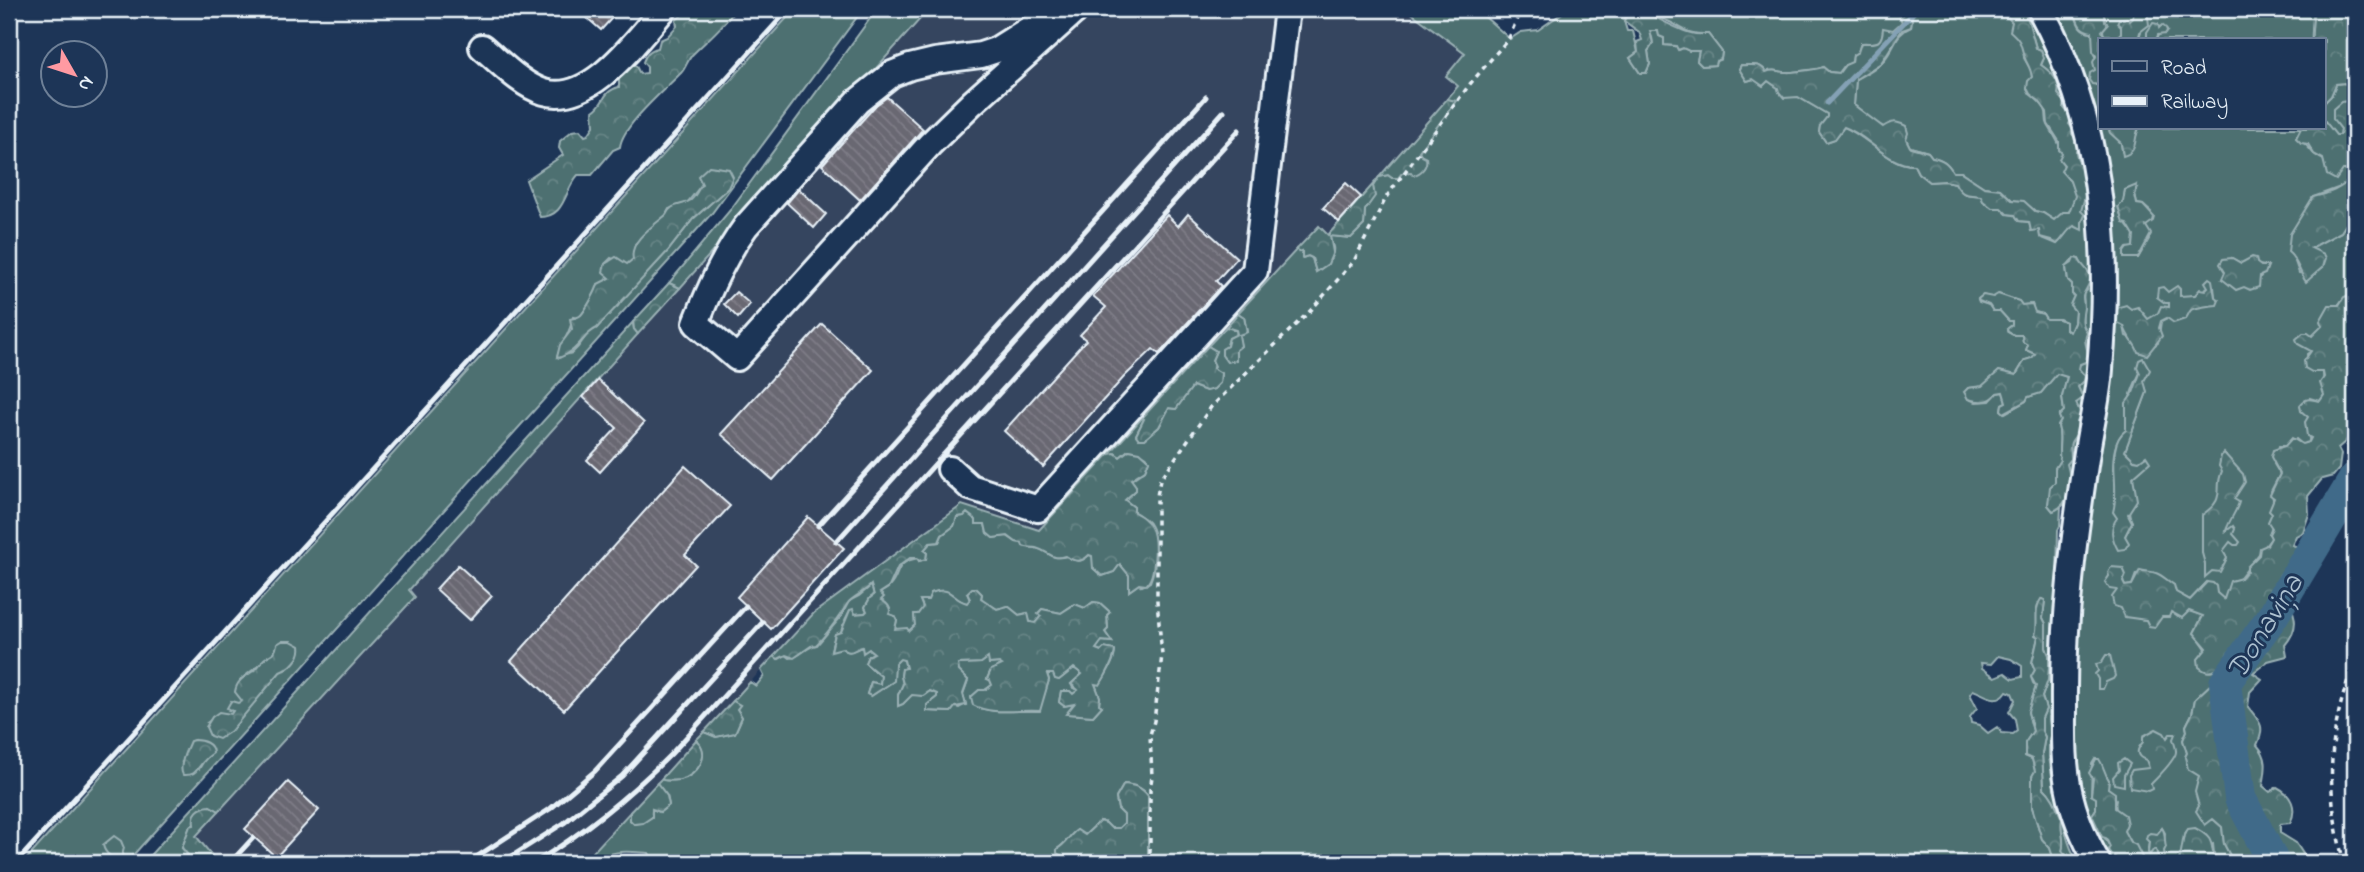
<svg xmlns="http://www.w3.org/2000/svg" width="2364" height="872" font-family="'Indie Flower',sans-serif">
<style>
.built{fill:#34445f}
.grass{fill:#4d7071;stroke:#9ab0b4;stroke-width:2;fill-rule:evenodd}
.forest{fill:url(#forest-crowns);stroke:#9ab0b4;stroke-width:2}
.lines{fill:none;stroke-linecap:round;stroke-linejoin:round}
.stream{stroke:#84a1b5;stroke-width:5}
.river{stroke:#416b89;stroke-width:32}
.building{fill:url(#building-back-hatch);stroke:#e8f1f8;stroke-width:2}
.minor-casing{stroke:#e8f1f8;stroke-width:30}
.path{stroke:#e8f1f8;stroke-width:3.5;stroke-dasharray:5 5;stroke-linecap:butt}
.minor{stroke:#1d3557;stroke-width:24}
.rail{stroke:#e8f1f8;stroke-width:5}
.labels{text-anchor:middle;stroke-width:6;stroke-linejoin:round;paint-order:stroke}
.water-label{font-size:30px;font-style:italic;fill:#aec2d1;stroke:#1d3557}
</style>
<defs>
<pattern id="forest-crowns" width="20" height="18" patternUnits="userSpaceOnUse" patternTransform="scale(1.75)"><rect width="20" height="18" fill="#4d7071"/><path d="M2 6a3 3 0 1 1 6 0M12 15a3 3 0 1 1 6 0" fill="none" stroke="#678586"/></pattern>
<pattern id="building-back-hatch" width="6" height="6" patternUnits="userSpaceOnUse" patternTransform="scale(1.75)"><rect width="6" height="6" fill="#696772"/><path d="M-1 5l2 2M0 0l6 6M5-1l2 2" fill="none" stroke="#7e7d87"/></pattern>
</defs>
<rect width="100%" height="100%" fill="#1d3557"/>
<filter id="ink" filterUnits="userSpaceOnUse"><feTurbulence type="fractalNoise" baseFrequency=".0143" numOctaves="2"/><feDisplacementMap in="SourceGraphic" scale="14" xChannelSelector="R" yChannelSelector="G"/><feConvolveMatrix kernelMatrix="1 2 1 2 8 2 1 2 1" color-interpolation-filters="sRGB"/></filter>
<g filter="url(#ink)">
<polygon class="built" points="929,9 1406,9 1465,53 1458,86 1361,197 1327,235 1318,226 1039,530 961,505 814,613 583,863 218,863 196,836 415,597 409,591"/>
<g class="grass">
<path d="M795 9H863L712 213 126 863H101L91 856 85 863H23ZM702 184 728 188 693 219 668 251 625 295 618 306 606 316 597 328 589 332 578 347 572 353 557 357C562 342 571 332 573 317L579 318C591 304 596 286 610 277L604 272 605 264 611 258 627 265 634 259 635 244 666 215 669 209 687 203ZM277 651 294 660 292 664 280 672 237 722H208L216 716 231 714 233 711 229 710 243 701 240 680ZM194 740 205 759 199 769 182 762 185 759 191 741Z"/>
<polygon points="877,9 929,9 680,288 669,283 731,209"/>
<path d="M1406 9H1476L1510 39 1521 32 1538 30 1568 9H1908L1906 13 1900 17 1902 22 1893 31 1883 29C1882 47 1873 42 1861 43L1858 52 1853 55 1852 63 1845 65 1839 73 1829 72 1823 67C1820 69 1795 72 1789 72 1779 73 1776 68 1766 72 1760 62 1751 66 1741 65L1739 69 1747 81 1754 79 1763 86 1768 81 1778 88 1779 92 1784 97H1798L1827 114V117L1820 126 1819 132 1826 142 1835 139 1844 127C1867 136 1889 166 1914 165L1918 173 1929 182 1944 181 1956 183C1963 198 1968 193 1981 196L1983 201 1992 208H2001L2007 214 2015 215 2019 221 2029 222 2031 231 2039 229 2040 237 2057 244C2064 238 2066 231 2074 225L2082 229V222L2085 215 2080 211C2084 200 2091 182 2086 171 2082 163 2076 161 2076 151L2081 145 2072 134 2073 129 2069 124 2072 118 2063 108 2065 102 2058 94C2061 81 2051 72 2041 65L2044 58 2041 50 2036 48 2025 9H2029C2051 54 2072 100 2083 149 2110 264 2089 385 2069 500L2061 507 2060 526 2058 530 2057 576 2051 645V699L2048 713 2051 733 2049 739V757L2054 788C2065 811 2062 840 2079 863L2070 862 2062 850C2066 839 2059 831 2062 819 2057 808 2053 796 2044 788L2042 753 2045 737 2042 731V718L2046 709 2042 697 2048 680 2049 666V655L2046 648V624L2043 618 2045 600 2042 599C2033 609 2039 623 2036 635L2038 637 2032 663 2035 670 2031 677 2033 683 2036 686 2028 712 2033 731 2025 743V756L2032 759 2035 771 2032 777V807L2042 839 2050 848 2055 863H1148V796C1142 787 1134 785 1124 784L1116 798 1118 809 1124 815V823L1119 828H1111L1106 823 1100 821 1084 836 1077 830C1069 835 1066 844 1057 849L1058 853 1065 857 1061 859 1063 863H654L649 853C631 852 608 848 596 863H583L630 812V820L634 824 642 823 652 817V809L660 812 669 805 667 796 657 783 662 778 664 780C669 781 676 780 680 779 698 776 712 753 696 740L704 732 716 737 735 733 742 717 737 709 740 705 733 701 750 682 756 686 764 676 761 670 774 656 779 659 786 655 790 658C800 658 806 646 817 645L841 617 849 601 859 596 872 585 874 596 870 598 865 607 867 611 865 613 855 614 853 610H850L845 620 847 622 843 625 841 632 835 634 831 650 842 648C851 656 854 648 863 647V652L869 649 874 653 868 656 865 663 881 676 880 685 871 682 867 694 871 696 893 681 895 664 900 658 904 660 906 669H902L901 676 903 684 898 695V706L903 704 912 694 923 696 930 691 937 694V697L927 705V711L951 712 955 707 959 708 966 704 963 694 968 680 958 671V664L981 663 989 657V664L999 663 1002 665 991 670 987 679 990 680 992 685 985 690H979L971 697 973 705C992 716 1020 709 1039 711L1049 680 1047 673 1054 674 1055 679 1059 680 1074 668 1082 674 1071 684 1073 688 1079 690 1073 694 1069 691H1061L1059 702 1064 706 1075 704 1067 714 1093 716 1102 706 1099 704 1100 697 1095 684H1100C1106 675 1115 661 1115 651L1104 648 1101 651 1096 649 1101 641 1112 642 1105 632 1108 629 1107 615 1110 612 1100 603 1093 602 1085 608 1074 604 1061 613 1042 609 1038 613 1041 616 1035 624 1030 622 1027 613 1019 615 1008 606 997 609 981 599 982 594 976 588 967 593 970 600 967 603C950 600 955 586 931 593L928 600H920L923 608 918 614 914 615 915 625 909 631 907 629H895L897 620 895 616 889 614C892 607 886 603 881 600L883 597 880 593C883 591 886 590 889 587 902 574 892 563 918 558L919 561 926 559 927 552 924 550 930 543 939 542 942 535 954 526 957 517 963 516 967 513 976 520V524H985L987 533 993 538 1007 536 1016 542 1022 543 1023 546C1028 548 1032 547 1036 548 1049 551 1051 561 1066 556 1075 562 1081 563 1089 555L1093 556V568L1102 576 1114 572 1120 564 1129 575V591L1139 584 1142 586 1150 582C1159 560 1159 524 1134 512V507L1125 500 1136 490V486L1131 480 1145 470 1149 460C1144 453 1137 451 1128 450L1120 457 1115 454H1109L1142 418 1144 419 1136 435 1139 439H1145L1159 427 1169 408 1176 409 1193 386 1206 391 1214 389 1220 383 1221 374 1213 368 1214 366 1212 360 1216 351 1208 346 1226 327H1232L1233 330H1236L1237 335 1229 338 1227 346 1222 349V355L1227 362 1236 360V350L1241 346 1238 335 1247 332 1244 317 1238 313 1297 249 1299 251 1302 250V258L1308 256 1312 258 1316 272C1324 268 1335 257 1333 247 1332 243 1329 240 1330 236L1351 238 1364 225 1365 210 1374 196 1373 186 1379 177 1388 175 1392 178H1398L1402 173 1411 172 1416 174 1424 168 1426 158 1422 157 1419 151 1455 101 1447 99 1458 86 1446 76 1465 53ZM1635 11H1645C1650 16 1653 16 1660 18 1682 25 1682 35 1708 34L1722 52 1721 59 1716 61 1715 65 1702 66 1697 61 1699 51H1690L1683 48 1679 50 1676 46 1664 45V38L1659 36 1658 30 1649 31C1654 40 1654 44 1648 51L1650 64 1646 73H1640L1630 58 1638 52 1633 31H1627L1624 21 1628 13ZM2074 258 2079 259C2084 272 2092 268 2088 284 2085 294 2091 287 2083 294 2086 310 2078 320 2087 333 2082 344 2090 350 2088 361L2080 364 2078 369 2085 376 2084 381 2078 387 2083 397 2076 403 2081 414 2077 422V434C2067 446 2071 444 2071 459L2067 464C2072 479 2071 505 2053 511L2048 505 2051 487 2055 482V468L2060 461C2057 448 2062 438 2058 426L2061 421 2059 416 2064 411 2062 397 2067 377 2057 373 2041 393 2028 397 2026 401 2005 413 2001 410 2002 404 2006 402 2003 392 1997 393 1990 401 1976 402 1968 399 1965 392 1968 388 1982 387 1999 371 2016 375 2025 360 2032 358 2035 354 2026 350 2028 345 2023 342 2022 335H2013L2008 332 2007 329 2012 325V321H2009L2000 311H1993L1989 305 1979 302 1978 299 1983 295 1993 298 1999 294 2019 301 2022 305 2032 304 2034 312 2043 314 2046 319H2059L2066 322V330L2070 332 2074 323 2075 310 2070 305 2074 296 2072 294V285L2068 281 2066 268ZM1998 656 2011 659 2022 666V677L2013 679 2005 673 1995 677 1982 668 1981 663 1991 664ZM1973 690C1985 694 1997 706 2007 691L2012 693 2015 700 2009 712 2015 719 2017 731 2013 734 2002 733 1997 727 1988 733 1979 725 1971 723 1970 717 1977 708 1970 694Z"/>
<path d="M1913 9H2001L2012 22 2024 50V58L2031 70 2032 77 2027 88C2031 97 2040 100 2045 109 2048 115 2045 120 2048 125 2055 137 2069 157 2062 171L2070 181 2076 196 2069 212 2054 220 2043 213 2035 211 2024 202 2012 200 2000 189 1984 187 1961 172H1953C1947 163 1943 159 1932 157L1928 152 1910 147 1906 139 1876 123 1854 105 1856 79C1865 74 1877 68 1884 60 1895 48 1894 34 1911 27Z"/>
<path d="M2051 9H2064L2075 14C2078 24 2079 31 2092 32L2096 56V85H2100V128H2108L2121 143 2122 151 2135 139 2139 128H2301L2296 138C2305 143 2307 146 2313 153 2324 164 2344 164 2351 177L2346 185 2313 197 2304 214 2293 256 2299 273 2313 274 2323 267 2310 248 2341 232 2346 224 2355 225V289C2351 295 2346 295 2342 300 2330 315 2319 331 2310 348L2311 351 2307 354 2308 368 2323 372 2324 395 2320 401 2310 398 2309 443 2302 444 2296 439 2285 446H2279L2274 464 2280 474 2271 491C2275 502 2274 523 2269 534L2272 537 2223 600 2207 582 2190 600 2175 592 2174 585C2158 576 2157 569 2136 574L2132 585 2125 586 2123 582 2114 588 2117 590 2115 595C2127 621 2146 626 2171 612L2178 617 2189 611 2203 615 2194 633C2206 644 2214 667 2225 673L2218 689 2210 685 2195 699 2192 714 2186 726 2187 731 2183 740 2187 753 2185 757 2199 776C2191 804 2202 809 2222 827L2224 844 2234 863H2215L2213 844 2180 854 2179 863H2145C2142 855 2136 851 2131 844 2124 832 2113 813 2116 799L2107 788 2109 780 2095 759 2092 764 2091 795 2096 798V809L2092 815 2115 856 2121 863H2109L2102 854 2075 777 2074 664 2112 228ZM2134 187 2138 188 2135 195 2137 204 2143 205 2151 212 2146 226 2149 239 2138 258H2125L2133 247 2134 235 2121 218 2125 190ZM2232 258 2241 263 2267 266 2258 281 2222 279ZM2208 287H2214L2215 297 2190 310 2185 319 2166 318 2161 321 2158 343 2152 347 2126 336 2124 326 2116 322 2114 314 2148 320 2169 307V303L2163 300 2195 295ZM2140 373 2147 392 2125 451 2134 460 2139 461C2133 477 2124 506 2132 522L2125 536C2119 522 2114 508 2115 493 2115 489 2117 485 2117 481 2117 478 2113 474 2113 470 2113 457 2114 439 2126 430 2127 407 2129 394 2140 373ZM2162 828 2165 833 2162 860 2159 859 2156 850 2154 849 2150 854 2148 849 2149 842Z"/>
<path d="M2103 9H2134L2133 18 2121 27V33L2114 40H2111L2109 35H2104C2101 28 2105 17 2103 9Z"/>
<path d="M2145 9H2313C2314 20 2311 29 2312 40H2156L2158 35 2167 31 2162 26 2149 34 2147 40H2138L2147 15Z"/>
<polygon points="2344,83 2355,88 2355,100 2333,119 2341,129 2340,136 2336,135 2324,120 2324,103 2331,96 2336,84"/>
<polygon points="633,322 634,329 638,334 409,590 415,597 219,811 210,806 194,825 190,826 182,848 188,855 187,859 184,863 143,863"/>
</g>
<g class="forest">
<path d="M690 9H736C723 27 707 40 692 55 687 61 686 68 681 73 665 89 622 126 620 147L613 150 592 175H578C564 190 566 217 540 217L526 180 563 155 559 148 560 141 572 131 580 130 585 136 588 135 594 126 593 111C606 103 601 92 619 87V79L632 66H636L640 74 647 73V67L643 62C646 54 649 50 658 48L660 40 667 37 677 26 676 20Z"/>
<path d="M1908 9H1913L1911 27 1902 30 1881 63 1856 79 1854 105 1883 127C1892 121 1896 121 1906 126L1908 133 1906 139 1910 147 1928 152 1932 157C1943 159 1948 163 1953 172H1961L1984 187 2000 189 2012 200 2024 201 2035 211 2043 213 2054 220 2063 212H2069L2075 196 2070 181 2061 171 2064 165 2059 159 2062 153 2059 150V141L2048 124 2047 112 2039 101 2030 94 2027 88 2028 81 2032 77C2031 70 2029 67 2026 61 2019 46 2025 44 2010 31L2012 22 2001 9H2025L2036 48 2041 50 2044 58 2041 65C2051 72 2061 81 2058 94L2065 102 2064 108 2072 118 2069 124 2073 129 2072 134 2082 145 2076 151C2076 161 2082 163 2085 171 2090 183 2084 200 2081 211L2085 215 2082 222V230L2074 226C2066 231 2064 238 2057 244L2051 240 2040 237 2039 230 2031 231 2029 222 2019 221 2015 215 2007 214 2001 208H1992L1983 201 1981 196C1968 193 1964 199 1955 183L1944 181 1929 182 1918 173 1914 165C1887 165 1868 135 1844 127L1835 139 1826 142 1819 132 1820 126 1827 117V114L1798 97 1784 98 1779 92 1778 88 1768 81 1763 86 1753 79 1747 81 1739 69 1741 65C1751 66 1760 62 1766 72 1776 68 1780 73 1789 72 1795 72 1820 69 1823 67L1829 72 1839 73 1845 65 1852 62 1853 55 1858 52 1861 43C1873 42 1882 48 1883 28L1893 30 1902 22 1900 17 1906 13Z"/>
<path d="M2064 9H2103L2105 21 2108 24 2102 31 2104 35H2110L2111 40H2100V85L2092 84 2089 80 2090 73 2095 70 2093 62 2096 56 2093 51 2092 32C2079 30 2079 24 2075 14Z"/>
<polygon points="2134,9 2147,9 2149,25 2140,32 2138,40 2114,40 2121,33 2121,27 2117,23 2119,19 2127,18 2130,21 2133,18"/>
<path d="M2313 9H2355V88L2344 83 2336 84 2331 96 2324 103V40H2312C2311 29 2314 20 2313 9Z"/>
<path d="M1635 11H1645C1647 14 1686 33 1691 33 1697 35 1703 34 1708 34L1722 52 1721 59 1716 61 1715 65 1702 66 1697 61 1699 51H1689L1683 48 1678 50 1676 46 1664 45V38L1659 36 1658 31H1650L1653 44 1648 51 1650 64 1646 73H1640L1630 58 1638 52 1637 42 1642 40 1639 32 1624 21 1628 13Z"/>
<polygon points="2153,23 2158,24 2159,28 2162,25 2166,28 2167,31 2165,34 2158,35 2156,40 2147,40 2147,32"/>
<path d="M1447 99 1456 101 1419 151 1422 156 1426 158C1428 166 1421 174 1413 175L1411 172 1402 173 1398 178H1392L1388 175 1379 177Z"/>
<path d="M2355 100V225L2346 224 2341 232 2311 248 2324 254 2326 258 2323 267 2306 282C2299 272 2298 260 2288 252L2290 234 2313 197C2326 195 2344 188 2351 177L2347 170H2343L2336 180 2327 175 2323 159 2314 154 2308 144 2301 143 2296 138 2301 128H2324V120L2336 135H2340L2341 129 2333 119V109L2341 102Z"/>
<path d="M2108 128H2139C2133 139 2139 152 2123 156L2121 143 2110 133Z"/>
<path d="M709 166 729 169 733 177 728 188 693 219 668 251 597 328C582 335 580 350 559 358L557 357 560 345 572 329 570 319C573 318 578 318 581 315 585 311 597 290 598 284L610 278 603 272 605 264 616 257 627 264 633 259C629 241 653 226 666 215 672 202 681 207 691 200 696 196 698 189 702 184L698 176Z"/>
<polygon points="1376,181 1373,186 1375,196 1365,210 1364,225 1351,238 1330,236 1333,252 1328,264 1316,272 1312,258 1308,256 1302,258 1302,251 1299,252 1297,249 1319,226 1328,235"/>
<polygon points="2137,185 2135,195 2137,204 2143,205 2154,217 2153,221 2146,226 2151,234 2138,258 2124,258 2124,252 2127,248 2133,247 2134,236 2127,224 2123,223 2118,207 2123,202 2125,190"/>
<polygon points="2252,257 2256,258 2257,263 2261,266 2268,266 2265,274 2260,276 2259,287 2250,290 2244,287 2236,290 2222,279 2225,272 2220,264 2223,259 2232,258 2241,263"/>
<path d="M2074 258 2079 259C2081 266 2089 269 2090 277 2091 285 2084 290 2083 297 2083 300 2084 304 2084 308 2082 319 2081 323 2087 333 2082 344 2090 350 2088 361L2080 364 2079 369 2085 376 2084 381 2078 387 2083 398 2076 403 2081 414 2077 422V434C2067 446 2071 444 2071 459L2067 464C2072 480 2071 505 2053 511L2048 505 2050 487 2055 482V468L2060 460C2057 448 2062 438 2058 426L2061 421 2059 416 2064 411 2062 397 2067 377 2057 374 2041 393 2028 397 2026 401 2004 413 2001 410 2002 404 2006 402 2003 392 1997 393C1990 404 1978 402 1968 399L1964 392 1968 388 1982 386 1999 371 2016 375 2025 360 2032 358 2035 354 2026 350 2028 345 2023 342 2022 335H2014L2008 332 2007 329 2012 325V321H2009L2000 311H1993L1989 305 1979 301 1978 299 1983 295 1993 297 1998 294 2019 301 2022 305 2032 304 2035 312 2043 314 2046 319H2059L2066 322V330L2070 332 2074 323 2075 311 2070 305 2074 296 2072 294V285L2068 281 2066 267 2072 263Z"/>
<path d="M2209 278 2212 280 2215 297 2219 300 2217 305C2213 305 2193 308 2191 310 2188 313 2188 317 2185 319L2174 323 2167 318 2161 321 2159 328 2162 336 2147 355 2138 352C2135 342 2127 338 2124 326L2116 322 2114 314 2119 307 2126 305 2131 309 2138 307 2148 319 2158 313 2161 306 2169 307V303H2165L2157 297 2158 288 2163 287 2168 292 2177 286 2180 289V296L2195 295 2200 289 2205 290 2208 287 2205 282Z"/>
<polygon points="669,283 680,288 638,334 634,329 633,322"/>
<path d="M2355 289V424L2346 441 2338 448 2341 454 2339 469 2333 476 2322 479 2308 496 2309 514 2303 532 2296 536 2292 545 2299 547 2302 558C2298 561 2292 565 2289 569 2271 598 2313 612 2285 645L2287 656 2268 661 2253 673 2262 679 2250 692 2248 707C2260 722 2266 726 2257 745 2269 758 2266 769 2263 786L2270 792 2277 787C2291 794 2298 808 2290 823L2280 824V833L2296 843 2309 863H2248L2246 859 2239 863H2234L2224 844 2222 827 2213 819 2205 825 2196 811 2199 806 2195 792 2199 776 2188 769 2185 757 2187 753 2183 740 2187 731 2186 726 2192 714 2195 699 2210 685 2218 689 2219 680 2225 673 2218 669C2210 673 2206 673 2199 667L2198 659 2207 648 2194 633 2203 616 2189 611 2182 618 2171 612 2169 617H2162L2155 627 2149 626 2146 620 2125 617 2121 608 2114 606 2112 597 2117 590 2110 589 2105 582 2109 576 2108 572 2111 567 2123 568 2126 575 2123 582 2125 586 2132 585 2140 570C2145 572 2151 571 2156 573 2162 575 2168 581 2174 585L2176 592 2190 600 2207 582 2213 583 2216 586 2217 593 2224 599 2230 581 2241 578 2247 571V567L2259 555 2260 548 2267 545 2271 538 2269 534 2272 528 2268 522 2272 513 2269 510 2274 498 2270 495 2280 474 2271 457 2273 450 2285 446 2292 438 2302 444 2309 442 2311 438 2307 436 2305 422 2308 417 2301 411 2300 405C2307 396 2311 400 2320 401L2324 395 2320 383 2324 377 2323 372H2312L2305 368 2304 361 2311 351 2298 344 2296 339 2303 333H2308L2312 336 2322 326 2320 321 2329 305H2339L2344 297 2351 295Z"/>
<polygon points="1238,313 1244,317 1247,332 1239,335 1241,346 1236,350 1236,360 1227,362 1222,355 1222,349 1227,346 1229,338 1237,334 1236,330 1226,327"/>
<polygon points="1208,346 1216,351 1212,360 1215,366 1213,368 1221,373 1220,383 1214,389 1206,391 1193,386 1176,409 1169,408 1159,427 1145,439 1139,439 1136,435 1144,419 1142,418"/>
<path d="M2143 358 2150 370 2144 381 2147 392 2125 451 2134 460 2139 461 2146 456 2150 462 2133 477 2137 500 2128 514 2132 522 2125 536 2129 543 2125 549 2118 550C2112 539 2109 529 2117 518L2113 512C2121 487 2104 446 2126 430V403L2133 393 2140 373 2137 367 2139 360Z"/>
<path d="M1129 450 1140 452 1149 460 1145 470 1131 479 1136 486V490L1125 500 1134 507V512C1141 516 1148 520 1151 527 1157 538 1156 577 1146 585L1139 584 1129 591V575L1120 564 1114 572 1102 576 1093 568 1092 556 1089 555C1081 563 1075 562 1066 556 1051 561 1049 551 1036 548 1032 547 1027 548 1023 546L1022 543 1016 542 1008 536 993 538 987 533 985 524H976V520L967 513 964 516 957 517 954 526 942 535 939 542 930 543 924 550 927 552 926 559 919 561 917 558H910L898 567 889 587 880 593 884 597 881 600C887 603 892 608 889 614L895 616 897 620 895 629 907 628 909 631 915 625 914 614H918L923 607 920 600H928L931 593C954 585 950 599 967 603L970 599 967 593 972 588H976L982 594 981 598 997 609 1008 606 1019 615 1028 613 1030 622 1035 623 1041 616 1038 614 1042 609 1061 613 1075 604 1085 608 1093 602 1100 603 1110 612 1107 615 1108 629 1105 632 1112 642 1102 641 1096 649 1101 651 1104 648 1115 650C1115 659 1105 677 1100 685L1095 684 1100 697 1099 704 1102 706 1093 716 1066 714 1074 704 1064 706 1059 702 1061 691H1070L1073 694 1078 690 1071 684 1082 674 1074 668 1059 680 1055 679 1053 674H1047L1049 680 1040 711C1021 709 992 716 973 705L971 697 979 690H985L992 685 990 680 987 679 991 670 1002 665 999 663 989 664 988 658 981 663 958 664 959 671 968 680 963 694 966 705 955 707 951 712 927 711V705L937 697V694L930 691 923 696 912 695 903 704 898 706V695L903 684 901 676 902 669 906 668 904 660 900 659 895 664 894 681 871 696 867 694 871 682 880 684 881 676 865 663 868 656 874 653 869 649 863 653 862 647C853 649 851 656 842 648L831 651 835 634 841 632 850 610 853 609 855 614 865 613 867 611 865 607 870 598 874 595 871 585C866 591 851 598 848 603 839 617 829 632 816 645L811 646 794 658 786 655 778 659 774 656 814 613 962 505 1039 530 1109 454 1115 453 1120 457Z"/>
<path d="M2224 453 2243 474 2245 482 2234 499 2239 502C2237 511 2229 520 2226 531L2233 526 2235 529 2233 534 2240 542 2238 545H2234L2230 542 2223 551 2227 558 2220 572 2212 571 2205 577V564L2202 553V515C2228 497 2213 491 2222 471L2219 466 2221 456Z"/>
<path d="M2041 599 2045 600 2043 618 2046 624V648L2049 655V666L2048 680 2042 697 2046 709 2042 718V731L2045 737 2042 753 2044 788C2053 796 2057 808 2062 819 2059 831 2066 839 2062 851L2072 863H2055L2050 848 2042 839 2032 807V776L2035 771 2032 759 2025 756V743L2033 731 2028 712 2036 686 2031 677 2035 670 2032 663 2038 637 2035 635C2039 623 2033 610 2041 599Z"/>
<path d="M282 641H291L300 646C302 657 290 669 280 672L231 731 219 739 210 736 206 727 212 717 219 712 231 714 233 711 227 708 231 701 238 703 242 701 235 692C237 678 248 676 257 668 260 665 261 662 264 659 272 652 275 656 277 644Z"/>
<polygon points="2106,655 2110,655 2115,676 2113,679 2106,682 2103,689 2098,689 2098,679 2095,674 2098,671 2096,664 2101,663"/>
<polygon points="733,701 740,705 737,709 742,717 735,733 716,737 704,732"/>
<path d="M2156 729 2164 733 2167 738 2170 734H2175L2173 739C2174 743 2176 747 2176 751 2177 758 2157 778 2151 784L2152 789 2148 791 2130 788 2129 775 2132 770 2149 768 2146 760C2134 756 2137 749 2143 742V736Z"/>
<path d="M194 740C202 740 213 743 213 753 211 755 207 757 205 760 196 768 198 776 183 775 178 767 186 750 190 741Z"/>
<path d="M696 740C712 753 698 776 680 780 676 780 669 781 663 780L662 778Z"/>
<path d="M2096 759H2099C2104 766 2104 773 2109 780L2108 788 2115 793V808L2125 815 2127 824 2124 831 2130 842 2136 845 2145 863H2121L2115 857H2113L2108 850 2110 847 2106 838 2102 837 2092 815 2096 809V798L2091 795 2093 779 2089 773Z"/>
<polygon points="2124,759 2130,764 2124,775 2124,786 2114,784 2113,777 2119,770 2118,763"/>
<polygon points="657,783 667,796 669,805 660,812 652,809 652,817 643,823 634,824 630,820 630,812"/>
<path d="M1124 784C1134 785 1142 787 1148 796V863H1063L1061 859 1064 857 1057 853V849C1067 844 1069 835 1077 830L1085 835 1100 821 1106 823 1111 828H1119L1124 823V815L1118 809 1116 798Z"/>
<path d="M210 806 219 811 196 836 218 863H184L188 855 182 848 190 826 194 825C192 813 199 807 210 806Z"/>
<path d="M2162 828C2166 833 2164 841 2166 847L2164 851 2165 857 2162 860 2159 859 2156 850 2154 849 2150 854 2148 853 2149 842 2146 839 2147 835 2150 833 2157 834Z"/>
<path d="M2195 828C2216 839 2210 844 2215 863H2179L2184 835 2188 829Z"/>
<path d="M114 836 121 841 124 848 121 859C112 859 105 854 103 845Z"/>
</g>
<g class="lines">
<polyline class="stream" points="1827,103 1917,9"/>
<polyline class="river" points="2274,863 2240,798 2225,683 2272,617 2355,478"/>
</g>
<g class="building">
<polygon points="577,9 620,9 601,30"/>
<polygon points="887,97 923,129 860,200 822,165 876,105"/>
<polygon points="1346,183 1361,197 1339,222 1323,208"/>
<polygon points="799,189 826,214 814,228 787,203"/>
<polygon points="1188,214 1237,258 1216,281 1221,286 1159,354 1153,349 1125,376 1043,467 1004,431 1086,340 1080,335 1106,307 1093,296 1167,215 1178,226"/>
<polygon points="736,292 750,304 738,318 724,304"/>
<polygon points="822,324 873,370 773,480 721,434"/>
<polygon points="598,380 644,423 600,472 587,460 617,428 583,397"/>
<polygon points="685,466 730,506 685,555 696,565 564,710 511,661"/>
<polygon points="808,517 844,548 771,629 737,597"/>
<polygon points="458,565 492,596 470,620 436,589"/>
<polygon points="288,782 319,810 276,857 245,829"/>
</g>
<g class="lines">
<g class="minor-casing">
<g id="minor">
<path d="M2040 9C2102 123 2111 242 2100 369 2098 397 2091 425 2087 452 2074 536 2063 620 2064 705 2064 734 2063 762 2069 790 2074 816 2085 840 2098 863"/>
<path d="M1074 12 1031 28 996 50 981 55 935 61 910 67 892 74 858 101 746 226C724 256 710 288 696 323L737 358 930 144 972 103 1077 9"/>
<path d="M482 47C500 62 521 85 544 92 591 106 637 39 664 9"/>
<polyline points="950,469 970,487 1038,509 1255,271 1287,9"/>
</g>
</g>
<g class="path">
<polyline points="1150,863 1150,789 1152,777 1150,735 1154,721 1162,655 1157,601 1157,496 1160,480 1211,407 1312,309 1354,261 1387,196 1470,84 1509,38 1521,9"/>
<path d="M2344 863C2325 790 2327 732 2355 661"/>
</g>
<use href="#minor" class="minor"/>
<g class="rail">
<polyline points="818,526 1206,97"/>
<polyline points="836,542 1224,111"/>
<polyline points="16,863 789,9"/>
<polyline points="230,863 253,838"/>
<polyline points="467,863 550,809 595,771 746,606"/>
<polyline points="501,863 564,823 622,776 763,622"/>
<path d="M534 863C585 832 629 796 671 754L1239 130"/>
</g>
</g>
</g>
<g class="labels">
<g class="water-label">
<text transform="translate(2264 626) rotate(-58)" y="10">Donaviņa</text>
</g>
</g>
<rect width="2364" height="872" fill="none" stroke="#1d3557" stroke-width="35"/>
<rect x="18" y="18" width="2329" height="837" fill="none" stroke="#e8f1f8" stroke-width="2.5" filter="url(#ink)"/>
<rect x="2098" y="38" width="228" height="91" fill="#1d3557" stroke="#6e8097" stroke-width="2"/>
<rect x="2112" y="61" width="35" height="10" fill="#1d3557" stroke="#6e8097" stroke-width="2"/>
<text x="2161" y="74" font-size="21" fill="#e8f1f8">Road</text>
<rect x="2112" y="96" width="35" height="10" fill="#e8f1f8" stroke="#6e8097" stroke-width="2"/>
<text x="2161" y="108" font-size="21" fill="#e8f1f8">Railway</text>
<g transform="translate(74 74) rotate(129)"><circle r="33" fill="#1d3557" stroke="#6e8097" stroke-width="2"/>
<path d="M0-5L12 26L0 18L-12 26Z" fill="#ff9aa2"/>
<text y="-10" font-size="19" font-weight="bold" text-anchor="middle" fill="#e8f1f8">N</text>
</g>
</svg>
